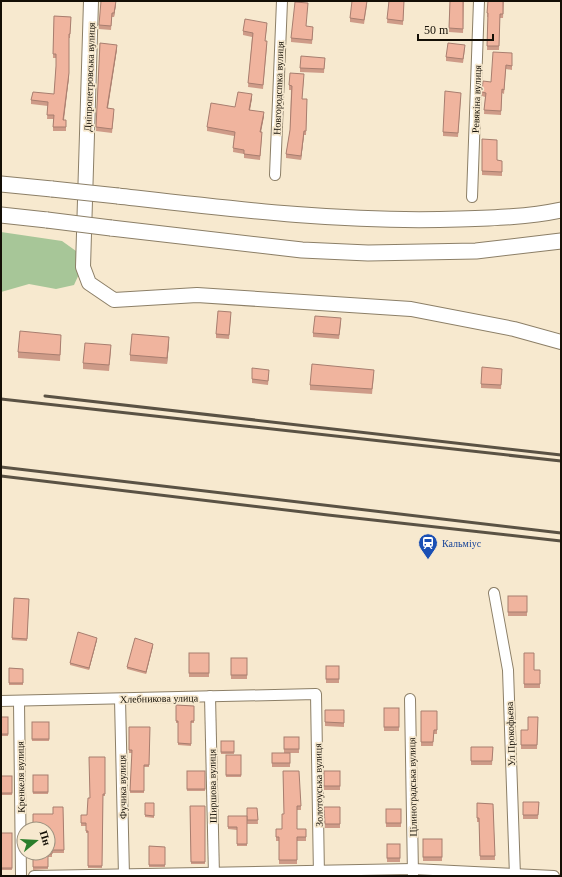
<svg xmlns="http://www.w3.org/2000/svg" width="562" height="877" font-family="'Times New Roman',serif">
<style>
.green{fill:#a7c698}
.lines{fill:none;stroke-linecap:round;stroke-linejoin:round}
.street-casing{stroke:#8c7f67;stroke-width:12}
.secondary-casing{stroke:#8c7f67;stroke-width:16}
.primary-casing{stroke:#8c7f67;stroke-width:17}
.street{stroke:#fff;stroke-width:10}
.secondary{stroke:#fff;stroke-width:14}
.primary{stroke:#fff;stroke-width:15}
.rail{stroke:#5a5244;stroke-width:3}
.primary-bridge-casing{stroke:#8c7f67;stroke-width:17;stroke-linecap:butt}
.primary-bridge{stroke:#fff;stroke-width:15}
.wall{fill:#ce9b88}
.shaded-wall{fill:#a87e6f}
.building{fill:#f0b49e;stroke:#a87e6f}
.labels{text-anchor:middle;stroke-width:3.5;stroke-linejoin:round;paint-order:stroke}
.street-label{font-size:10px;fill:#140f06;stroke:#f7e9cf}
.transit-label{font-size:10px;fill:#164399;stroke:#f7e9cf;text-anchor:start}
</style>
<rect width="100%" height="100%" fill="#f7e9cf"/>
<polygon class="green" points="1,232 62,241 76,251 80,272 74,285 56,289 29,284 1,292"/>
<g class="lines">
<g class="street-casing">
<g id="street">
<polyline points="275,175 282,1"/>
<polyline points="472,197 479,1"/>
<polyline points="494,593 508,670 515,876"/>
<polyline points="210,696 214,876"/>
<polyline points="120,699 124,876"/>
<polyline points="410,699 413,875"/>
<polyline points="1,701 316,694 319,876"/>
<polyline points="19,702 21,876"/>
<polyline points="34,876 413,869 554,876"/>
</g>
</g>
<g class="secondary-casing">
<polyline id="secondary" points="91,1 83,267 89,283 114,300 197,295 411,309 514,329 561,342"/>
</g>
<g class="primary-casing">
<g id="primary">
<polyline points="1,184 52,189"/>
<path d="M118 196C231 209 344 223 459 219 493 218 528 217 561 210"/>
<polyline points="1,215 47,220"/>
<polyline points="111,228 302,250 368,253 476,251 561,241"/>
</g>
</g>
<use href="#street" class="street"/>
<use href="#secondary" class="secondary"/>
<use href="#primary" class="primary"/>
<g class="rail">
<polyline points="45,396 561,455"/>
<polyline points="1,399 561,461"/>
<polyline points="1,467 561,533"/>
<polyline points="1,476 328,515 561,541"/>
</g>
<g class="primary-bridge-casing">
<g id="primary-bridge">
<polyline points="52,189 118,196"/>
<polyline points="47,220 111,228"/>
</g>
</g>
<use href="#primary-bridge" class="primary-bridge"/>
</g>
<g class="wall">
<polygon points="389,1 404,1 403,25 387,23"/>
<polygon points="450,1 464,1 463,33 449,32"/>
<polygon points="488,1 504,1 503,18 500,18 499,50 487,50 488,17 487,17"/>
<polygon points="116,4 114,17 112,17 111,30 99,29 99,25"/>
<polygon points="367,5 364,24 350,22 350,18"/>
<polygon points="54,16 71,17 70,38 69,38 69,77 64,120 66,120 66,131 53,131 53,119 47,119 48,106 31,104 31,100 54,94 56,67 56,58 53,58"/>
<polygon points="307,26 313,31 312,44 291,42 291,38"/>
<polygon points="267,27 265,41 267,45 263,89 248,87 252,37 243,35 243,31"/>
<polygon points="100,43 117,49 108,108 114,113 112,133 96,131"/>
<polygon points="465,49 463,63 446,61 446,57"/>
<polygon points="512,53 512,70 506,69 504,94 502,93 501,115 484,114 485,97 482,96 482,92 491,82"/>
<polygon points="325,58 324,73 300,72 300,68"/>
<polygon points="304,78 302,99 307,99 306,135 304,135 301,160 286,158 286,154 290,130 291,90 289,90 289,85"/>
<polygon points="461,97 458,137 443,136 443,132"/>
<polygon points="252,98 250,110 264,116 261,132 262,136 260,160 244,158 244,154 233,152 234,136 207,131 207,127 235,107"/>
<polygon points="482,139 497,160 502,161 502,176 482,175"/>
<polygon points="231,316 229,339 216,338 216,334"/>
<polygon points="341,323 339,339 313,337 313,333"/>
<polygon points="61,341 60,361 18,358 18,352"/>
<polygon points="169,343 167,364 130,361 130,355"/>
<polygon points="111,351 109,371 83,369 83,363"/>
<polygon points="502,373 501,389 481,388 481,384"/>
<polygon points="269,374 268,385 252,383 252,379"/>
<polygon points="374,375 372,394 310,390 310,385"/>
<rect x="508" y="596" width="19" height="20"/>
<polygon points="14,598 29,599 27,641 12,640"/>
<polygon points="97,640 89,670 70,665 70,663"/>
<polygon points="153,646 146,674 127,669 127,667"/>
<rect x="189" y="653" width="20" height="24"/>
<polygon points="524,653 534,670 540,670 540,688 524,688"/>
<rect x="231" y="658" width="16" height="21"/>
<rect x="326" y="666" width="13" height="17"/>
<polygon points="9,668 23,669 23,685 9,685"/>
<polygon points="176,705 194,706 194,723 191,723 191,746 178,745 178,723 176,723"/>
<rect x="384" y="708" width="15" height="23"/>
<polygon points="325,710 344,710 344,727 325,726"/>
<polygon points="421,711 437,711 437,734 434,734 433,746 421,746"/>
<rect x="1" y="717" width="7" height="19"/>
<polygon points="538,717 537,749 521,749 521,730 528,730"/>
<rect x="32" y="722" width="17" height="19"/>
<polygon points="129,727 150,727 149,767 144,767 144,793 130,793 132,753 129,753"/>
<polygon points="284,737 299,737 299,753 290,753 290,767 272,767 272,753 284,753"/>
<rect x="221" y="741" width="13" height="13"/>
<polygon points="471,747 493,747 492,765 471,765"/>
<rect x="226" y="755" width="15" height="22"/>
<polygon points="105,757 105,796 103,796 102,868 88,868 88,833 86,833 86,826 81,826 81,815 87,815 90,798"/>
<rect x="187" y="771" width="18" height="20"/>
<polygon points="283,771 301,806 301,810 297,810 297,829 306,829 306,841 297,841 297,864 279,864 279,841 276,841 276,829 282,829 284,814"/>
<rect x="324" y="771" width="16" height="19"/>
<rect x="33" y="775" width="15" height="19"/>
<rect x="1" y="776" width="11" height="19"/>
<polygon points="523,802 539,802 538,819 523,819"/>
<polygon points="145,803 154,803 154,818 145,817"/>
<polygon points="477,803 493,804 495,860 480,860 479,822 477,822"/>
<polygon points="190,806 205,806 205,864 191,864"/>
<polygon points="63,807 64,853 52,853 52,857 48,857 48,869 33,870 33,853 48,853 53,814"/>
<polygon points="324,807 340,807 340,828 325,828"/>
<polygon points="247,808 257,808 258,824 247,824"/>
<rect x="386" y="809" width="15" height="18"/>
<polygon points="228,816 247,816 247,846 237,846 237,830 228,829"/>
<rect x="1" y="833" width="11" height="37"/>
<rect x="423" y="839" width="19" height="22"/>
<rect x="387" y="844" width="13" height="18"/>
<polygon points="149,846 165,847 165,867 149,867"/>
</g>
<g class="shaded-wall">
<polygon points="116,1 116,4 114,17 114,13"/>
<polygon points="117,45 117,49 107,112 107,108"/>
<polygon points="69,73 69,77 63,124 63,120"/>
<polygon points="252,94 252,98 249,114 249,110"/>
<polygon points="264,112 264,116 260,136 260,132"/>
<polygon points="304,131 304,135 301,160 301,156"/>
<polygon points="169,337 169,343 167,364 167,358"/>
<polygon points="97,638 97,640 89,670 89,668"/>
<polygon points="153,644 153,646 146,674 146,672"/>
</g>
<g class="building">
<polygon points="101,1 116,1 114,13 112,13 111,26 99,25"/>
<polygon points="352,1 367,1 364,20 350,18"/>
<polygon points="389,1 404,1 403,21 387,19"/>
<polygon points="450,1 463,1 463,29 449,28"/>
<polygon points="488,1 503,1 503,14 500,14 499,46 487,46 488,13 487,13"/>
<polygon points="295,2 308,3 306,26 313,27 312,40 291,38"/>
<polygon points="54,16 71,17 70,34 69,34 69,73 63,120 66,120 66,127 53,127 54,115 47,115 48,102 31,100 33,92 54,94 56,66 56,54 53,54"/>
<polygon points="245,19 267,23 265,41 267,41 263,85 248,83 253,33 243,31"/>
<polygon points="100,43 117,45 107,108 114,109 112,129 96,127"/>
<polygon points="448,43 465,45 463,59 446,57"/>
<polygon points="493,52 512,53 512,66 506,65 504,90 502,89 501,111 484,110 486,93 482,92 483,81 491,82"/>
<polygon points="301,56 325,58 324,69 300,68"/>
<polygon points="290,73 304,74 302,99 307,99 306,131 304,131 301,156 286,154 290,130 292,86 289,85"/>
<polygon points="445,91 461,93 458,133 443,132"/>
<polygon points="238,92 252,94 249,110 264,112 260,132 262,132 260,156 244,154 244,150 233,148 235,132 207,127 211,103 235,107"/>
<polygon points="482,139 497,140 497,160 502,161 502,172 482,171"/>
<polygon points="218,311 231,312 229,335 216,334"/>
<polygon points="315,316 341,318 339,335 313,333"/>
<polygon points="20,331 61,335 60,355 18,352"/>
<polygon points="132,334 169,337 167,358 130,355"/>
<polygon points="85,343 111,345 109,365 83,363"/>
<polygon points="312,364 374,370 372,389 310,385"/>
<polygon points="482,367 502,369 501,385 481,384"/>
<polygon points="252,368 269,370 268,381 252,379"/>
<rect x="508" y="596" width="19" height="16"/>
<polygon points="14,598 29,599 27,639 12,638"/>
<polygon points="78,632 97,638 89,668 70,663"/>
<polygon points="135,638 153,644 146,672 127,667"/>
<rect x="189" y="653" width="20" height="20"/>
<polygon points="524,653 534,653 534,670 540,670 540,684 524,684"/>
<rect x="231" y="658" width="16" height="17"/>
<rect x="326" y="666" width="13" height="13"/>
<polygon points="9,668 23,669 23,683 9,683"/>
<polygon points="176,705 194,706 194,721 191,721 191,744 178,743 178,721 176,721"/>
<rect x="384" y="708" width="15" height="19"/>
<polygon points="325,710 344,710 344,723 325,722"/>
<polygon points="421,711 437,711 437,730 434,730 433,742 421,742"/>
<rect x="1" y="717" width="7" height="17"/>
<polygon points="528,717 538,717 537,745 521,745 521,730 528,730"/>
<rect x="32" y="722" width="17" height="17"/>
<polygon points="129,727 150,727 149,765 144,765 144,791 130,791 132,750 129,750"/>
<rect x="284" y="737" width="15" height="12"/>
<rect x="221" y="741" width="13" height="11"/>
<polygon points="471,747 493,747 492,761 471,761"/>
<rect x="272" y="753" width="18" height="10"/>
<rect x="226" y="755" width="15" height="20"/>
<polygon points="89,757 105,757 105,794 103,794 102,866 88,866 88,831 86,831 86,823 81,823 81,815 87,815 88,798 90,798"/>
<rect x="187" y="771" width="18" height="18"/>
<polygon points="283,771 299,771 301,806 297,806 297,829 306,829 306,837 297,837 297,860 279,860 279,837 276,837 276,829 282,829 282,814 284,814"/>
<rect x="324" y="771" width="16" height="15"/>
<rect x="33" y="775" width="15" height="17"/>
<rect x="1" y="776" width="11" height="17"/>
<polygon points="523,802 539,802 538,815 523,815"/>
<polygon points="145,803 154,803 154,816 145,815"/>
<polygon points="477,803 493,804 495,856 480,856 479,818 477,818"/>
<polygon points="190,806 205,806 205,862 191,862"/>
<polygon points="53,807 63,807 64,850 52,850 52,854 48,854 48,867 33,867 33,853 48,853 48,829 33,829 33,814 53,814"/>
<polygon points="324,807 340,807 340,824 325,824"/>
<polygon points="247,808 257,808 258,820 247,820"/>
<rect x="386" y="809" width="15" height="14"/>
<polygon points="228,816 247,816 247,844 237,844 237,827 228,827"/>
<rect x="1" y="833" width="11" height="35"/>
<rect x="423" y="839" width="19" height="18"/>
<rect x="387" y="844" width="13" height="14"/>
<polygon points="149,846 165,847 165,865 149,865"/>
</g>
<defs>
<g id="station-pin" transform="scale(1)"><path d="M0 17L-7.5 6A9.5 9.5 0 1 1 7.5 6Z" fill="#1a4fb4" stroke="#f7e9cf"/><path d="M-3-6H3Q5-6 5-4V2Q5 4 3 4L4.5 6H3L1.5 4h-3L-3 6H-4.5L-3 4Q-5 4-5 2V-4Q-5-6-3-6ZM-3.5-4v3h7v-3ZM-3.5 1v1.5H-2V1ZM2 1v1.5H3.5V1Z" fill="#fff"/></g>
</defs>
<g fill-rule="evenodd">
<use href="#station-pin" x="428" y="543"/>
</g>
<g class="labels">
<g class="street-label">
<text transform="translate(89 77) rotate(-88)" y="4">Дніпропетровська вулиця</text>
<text transform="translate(278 88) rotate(-88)" y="4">Новгородсmка вулиця</text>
<text transform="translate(476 99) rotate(-88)" y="4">Ревякiна вулиця</text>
<text transform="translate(159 698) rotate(-1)" y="4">Хлебникова улица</text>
<text transform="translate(510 734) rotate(-92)" y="4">Ул Прокофьева</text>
<text transform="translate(20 777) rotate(-91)" y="4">Кренкеля вулиця</text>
<text transform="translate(318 785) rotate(-91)" y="4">Золотоуська вулиця</text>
<text transform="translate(212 786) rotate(-91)" y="4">Ширшова вулиця</text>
<text transform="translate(122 787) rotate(-91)" y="4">Фучика вулиця</text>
<text transform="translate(412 787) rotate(-91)" y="4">Цілиноградська вулиця</text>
</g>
<g class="transit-label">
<text x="442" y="547">Кальміус</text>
</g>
</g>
<rect width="562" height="877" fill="none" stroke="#140f06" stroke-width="4"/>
<g transform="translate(36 841) rotate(72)"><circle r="19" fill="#f7e9cf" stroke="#9c927f"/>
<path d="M0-3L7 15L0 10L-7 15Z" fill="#2a7e2b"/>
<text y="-6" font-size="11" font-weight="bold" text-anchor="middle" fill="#140f06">Пн</text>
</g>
<path d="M418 34v6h75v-6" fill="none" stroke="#140f06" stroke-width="2"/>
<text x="424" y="34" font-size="12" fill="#140f06" stroke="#f7e9cf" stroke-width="3" paint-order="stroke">50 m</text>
</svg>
